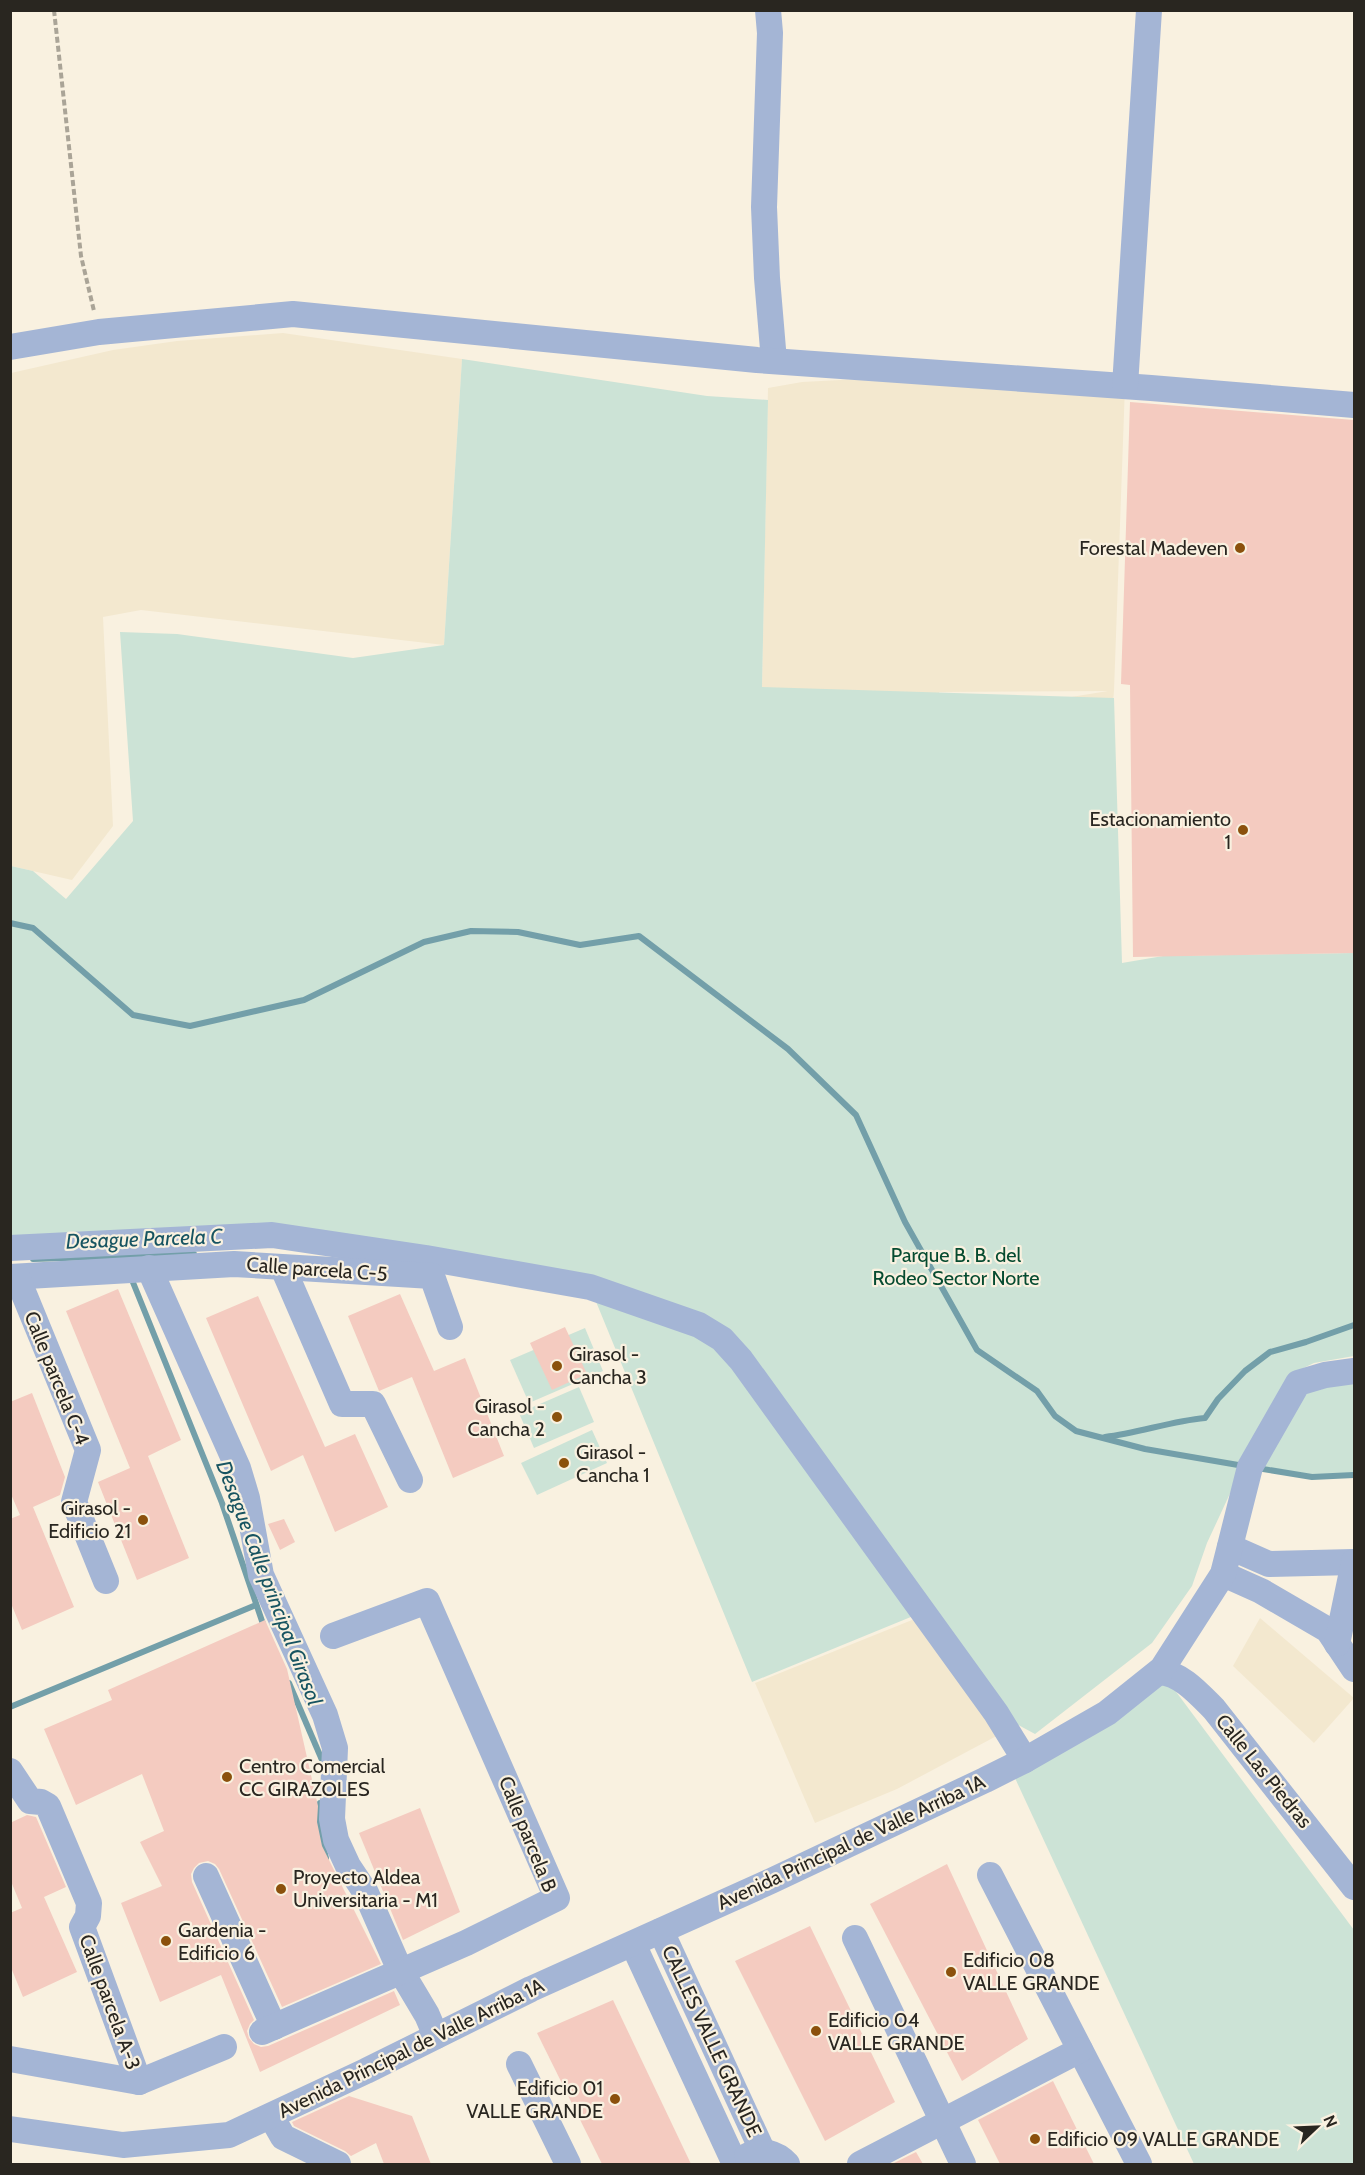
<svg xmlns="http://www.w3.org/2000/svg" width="1365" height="2175" font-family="Cabin,sans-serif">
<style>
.built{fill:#f3e8cf;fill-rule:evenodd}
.green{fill:#cce3d6}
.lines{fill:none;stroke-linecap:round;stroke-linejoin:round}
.stream{stroke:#739fa9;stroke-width:6}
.building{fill:#f4cbc0}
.path{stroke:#aaa497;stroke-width:4;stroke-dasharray:6 3;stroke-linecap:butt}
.minor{stroke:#a4b5d5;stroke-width:26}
.poi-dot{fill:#8b510c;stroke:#f9f1e0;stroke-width:2}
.labels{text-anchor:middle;stroke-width:4.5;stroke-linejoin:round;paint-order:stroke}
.poi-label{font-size:20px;fill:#292620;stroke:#f9f1e0;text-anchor:start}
.park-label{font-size:20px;fill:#064b30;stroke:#f9f1e0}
.street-label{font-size:20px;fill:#292620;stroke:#f9f1e0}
.water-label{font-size:21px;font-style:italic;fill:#175461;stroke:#f9f1e0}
</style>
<rect width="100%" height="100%" fill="#f9f1e0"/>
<g class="built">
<polygon points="283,333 462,359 444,645 141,610 103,617 113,826 72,880 11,866 11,373 113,350 177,341"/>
<path d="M916 376 1125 386 1114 691 1097 891 762 687 768 388 802 382ZM1108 691 1065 698 939 693V692Z"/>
<polygon points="922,1616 1004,1732 897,1789 815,1823 755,1683"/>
<polygon points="1260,1618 1354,1698 1314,1743 1233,1666"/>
</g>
<g class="green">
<polygon points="462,359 707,396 768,400 762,687 1114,698 1122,963 1163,956 1354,953 1354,1356 1314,1363 1291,1374 1246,1459 1207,1543 1192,1586 1152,1643 1035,1734 996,1713 923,1612 752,1682 590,1287 258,1243 11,1248 11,866 33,871 66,899 133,821 120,632 177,634 353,658 444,645"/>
<polygon points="585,1328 603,1371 529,1403 510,1360"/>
<polygon points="1354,1374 1354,1474 1314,1475 1256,1465 1300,1386"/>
<polygon points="579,1387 594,1422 534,1448 519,1413"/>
<polygon points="592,1430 607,1463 537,1495 521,1463"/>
<polygon points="1165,1677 1354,1930 1354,2164 1194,2164 1015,1778"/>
</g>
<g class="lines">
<g class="stream">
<polyline points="10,923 33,928 133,1015 190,1026 304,1000 424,942 471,931 518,932 580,945 639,936 788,1049 856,1115 905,1222 977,1350 1037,1391 1055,1416 1076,1431 1145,1449 1244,1466"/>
<polyline points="33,1259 194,1254"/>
<polyline points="130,1275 222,1503 264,1627"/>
<path d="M1105 1437C1139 1433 1171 1421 1205 1418L1218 1399 1245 1371 1270 1352 1306 1342 1354 1325"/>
<polyline points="1257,1468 1312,1477 1354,1475"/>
<polyline points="289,1683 325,1767"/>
<polyline points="10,1707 256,1605"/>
<polyline points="320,1803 318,1826 326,1858"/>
</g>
</g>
<g class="building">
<polygon points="1130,402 1354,420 1354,953 1133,957 1130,685 1121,684"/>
<polygon points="118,1289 181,1440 148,1456 189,1558 137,1580 98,1482 130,1468 66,1311"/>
<polygon points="400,1294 434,1371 465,1358 504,1456 453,1478 412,1377 379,1391 348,1316"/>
<polygon points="258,1296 325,1447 355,1434 388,1507 335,1532 303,1455 271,1471 206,1318"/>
<polygon points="565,1327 587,1374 552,1390 530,1343"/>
<polygon points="32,1393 65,1477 60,1495 33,1507 74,1607 22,1630 10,1601 10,1519 20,1515 10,1492 10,1402"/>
<polygon points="284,1519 295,1542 280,1550 268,1524"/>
<polygon points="265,1620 287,1669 318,1806 317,1822 322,1846 381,1964 282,2007 219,1869 215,1864 208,1861 199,1863 194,1868 191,1874 192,1882 254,2020 250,2024 247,2031 249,2038 254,2044 261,2047 268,2046 394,1991 400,2005 260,2072 221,1975 160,2002 121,1903 162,1886 140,1842 164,1831 142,1774 76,1805 44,1729 112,1700 108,1690"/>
<polygon points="420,1808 460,1912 403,1940 359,1833"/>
<polygon points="27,1815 36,1817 66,1887 44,1897 77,1972 23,1997 10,1965 10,1913 22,1908 10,1879 10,1823"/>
<polygon points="947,1864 1028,2039 962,2081 870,1904"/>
<polygon points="810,1926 895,2102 825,2141 735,1961"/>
<polygon points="613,2000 691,2164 602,2164 537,2033"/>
<polygon points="1053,2081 1094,2164 1000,2164 978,2120"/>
<polygon points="349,2096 412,2116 431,2164 384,2164 376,2143 351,2156 345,2151 294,2126 292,2122"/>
<polygon points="916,2152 923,2164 892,2164"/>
</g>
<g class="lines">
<polyline class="path" points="54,10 81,256 94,311"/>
<g class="minor">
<polyline points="768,10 770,33 764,207 767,278 774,361"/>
<polyline points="10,347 99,332 293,314 757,360 1151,388 1354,405"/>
<polyline points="1125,386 1149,10"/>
<polyline points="10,1248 272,1235 426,1258 590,1287 699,1325 722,1339 741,1360 996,1713 1025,1760"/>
<polyline points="149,1268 238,1468 247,1498 261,1575 325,1715 335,1748 332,1819 336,1840 348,1866 366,1893 399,1968 427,2015 436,2036"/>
<polyline points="283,1268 342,1404 373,1404 410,1480"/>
<polyline points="10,1277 234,1264 432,1276 450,1327"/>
<polyline points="17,1277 88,1450 74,1502 106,1581"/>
<polyline points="1230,1547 1269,1564 1354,1562"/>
<polyline points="1223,1574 1261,1591 1328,1630 1354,1669"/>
<polyline points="1337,1644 1354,1562"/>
<path d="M1159 1672C1181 1673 1199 1694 1214 1709L1354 1887"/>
<polyline points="10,1771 30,1801 41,1802 48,1806 89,1903 88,1916 82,1927 139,2082"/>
<polyline points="990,1875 1139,2164"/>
<polyline points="206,1876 274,2027"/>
<polyline points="661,1931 763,2152"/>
<polyline points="855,1938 963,2164"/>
<polyline points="633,1944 735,2164"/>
<polyline points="262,2032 466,1943 557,1898 427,1601 333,1636"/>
<polyline points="10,2059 139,2082 224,2047"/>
<polyline points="519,2064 568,2164"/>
<polyline points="271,2116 283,2137 338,2164"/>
<polyline points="10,2129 123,2145 229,2135 366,2071 531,1989 771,1881 985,1780 1025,1760 1107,1713 1162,1669 1223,1574 1250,1467 1298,1383 1325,1375 1354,1371"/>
<path d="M747 2156C761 2148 777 2153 787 2164"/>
<polyline points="860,2164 1080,2050"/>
</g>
</g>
<g class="poi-dot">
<circle cx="1240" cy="548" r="6"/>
<circle cx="1243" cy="830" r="6"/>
<circle cx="557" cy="1366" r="6"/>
<circle cx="557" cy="1417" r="6"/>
<circle cx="564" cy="1463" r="6"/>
<circle cx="143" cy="1520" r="6"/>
<circle cx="227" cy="1777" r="6"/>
<circle cx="281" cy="1889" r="6"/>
<circle cx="166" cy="1941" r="6"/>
<circle cx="951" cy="1972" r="6"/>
<circle cx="816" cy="2031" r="6"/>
<circle cx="615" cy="2099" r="6"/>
<circle cx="1035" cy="2139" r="6"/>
</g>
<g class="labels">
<g class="poi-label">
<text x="1228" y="555" text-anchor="end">Forestal Madeven</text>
<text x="1231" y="826" text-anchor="end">Estacionamiento<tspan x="1231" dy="23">1</tspan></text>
<text x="569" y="1361">Girasol -<tspan x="569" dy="23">Cancha 3</tspan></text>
<text x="545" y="1413" text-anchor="end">Girasol -<tspan x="545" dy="23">Cancha 2</tspan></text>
<text x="576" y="1459">Girasol -<tspan x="576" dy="23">Cancha 1</tspan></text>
<text x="131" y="1515" text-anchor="end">Girasol -<tspan x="131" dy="23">Edificio 21</tspan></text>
<text x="239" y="1773">Centro Comercial<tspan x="239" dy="23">CC GIRAZOLES</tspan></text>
<text x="293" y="1884">Proyecto Aldea<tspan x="293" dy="23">Universitaria - M1</tspan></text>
<text x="178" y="1937">Gardenia -<tspan x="178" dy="23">Edificio 6</tspan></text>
<text x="963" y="1967">Edificio 08<tspan x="963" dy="23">VALLE GRANDE</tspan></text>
<text x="828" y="2027">Edificio 04<tspan x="828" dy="23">VALLE GRANDE</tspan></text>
<text x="603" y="2095" text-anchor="end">Edificio 01<tspan x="603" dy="23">VALLE GRANDE</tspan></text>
<text x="1047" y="2146">Edificio 09 VALLE GRANDE</text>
</g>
<g class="park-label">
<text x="956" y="1262">Parque B. B. del<tspan x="956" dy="23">Rodeo Sector Norte</tspan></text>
</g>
<g class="street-label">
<text transform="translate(317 1269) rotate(4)" y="7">Calle parcela C-5</text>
<text transform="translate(57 1378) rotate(68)" y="7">Calle parcela C-4</text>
<text transform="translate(1264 1771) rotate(51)" y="7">Calle Las Piedras</text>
<text transform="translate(528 1834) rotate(68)" y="7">Calle parcela B</text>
<text transform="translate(851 1842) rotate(-25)" y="7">Avenida Principal de Valle Arriba 1A</text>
<text transform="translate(110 2002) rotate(70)" y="7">Calle parcela A-3</text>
<text transform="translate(712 2041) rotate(65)" y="7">CALLES VALLE GRANDE</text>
<text transform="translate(411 2048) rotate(-26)" y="7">Avenida Principal de Valle Arriba 1A</text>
</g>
<g class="water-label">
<text transform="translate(144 1239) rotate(-2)" y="7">Desague Parcela C</text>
<text transform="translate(269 1583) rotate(69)" y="7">Desague Calle principal Girasol</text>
</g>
</g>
<rect width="1365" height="2175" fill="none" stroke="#292620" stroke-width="24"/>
<g transform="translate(1317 2127) rotate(67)" stroke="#f9f1e0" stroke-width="4.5" paint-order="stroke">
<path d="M0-4.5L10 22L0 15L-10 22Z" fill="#292620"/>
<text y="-9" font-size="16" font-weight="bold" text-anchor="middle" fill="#292620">N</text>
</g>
</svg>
